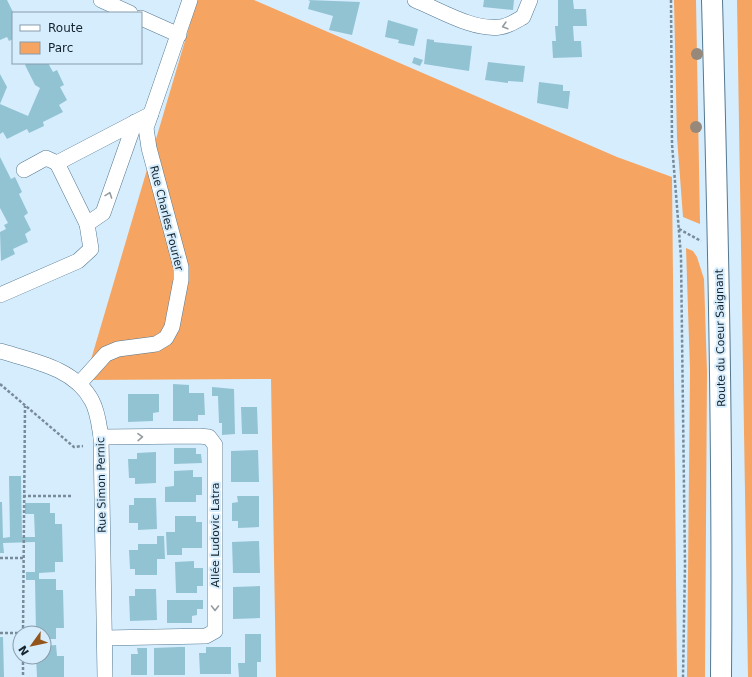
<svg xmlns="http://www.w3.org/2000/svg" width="752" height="677" font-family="'DejaVu Sans',sans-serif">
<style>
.green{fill:#f5a461}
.building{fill:#92c3d2}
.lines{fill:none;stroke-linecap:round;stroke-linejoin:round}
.minor-casing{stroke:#547890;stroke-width:16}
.major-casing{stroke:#547890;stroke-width:22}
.path{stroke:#788b99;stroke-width:2.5;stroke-dasharray:3 2;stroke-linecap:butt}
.minor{stroke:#fff;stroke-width:15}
.major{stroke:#fff;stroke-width:20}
.tree{fill:#96897b}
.oneway{stroke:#959ca0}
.labels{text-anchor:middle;stroke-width:4;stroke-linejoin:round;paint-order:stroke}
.street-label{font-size:11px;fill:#14232d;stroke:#d6edfe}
</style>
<rect width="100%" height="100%" fill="#d6edfe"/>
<g class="green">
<polygon points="197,0 254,0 617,157 672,177 677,677 276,677 271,379 85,380"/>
<polygon points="674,0 696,0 700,224 683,217 677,137"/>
<polygon points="737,0 752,0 752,677 748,677"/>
<polygon points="686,248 693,251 697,257 704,279 707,372 705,677 687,677 690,370"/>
</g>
<g class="building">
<polygon points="0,0 7,0 13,12 13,39 9,41 7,37 0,40"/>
<polygon points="308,0 360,2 352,35 329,30 333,16 308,9 310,1"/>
<polygon points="484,0 514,0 513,10 483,7"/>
<polygon points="558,0 573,0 574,9 586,9 587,26 573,26 574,41 581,41 582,57 553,58 552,41 556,41 555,26 558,26"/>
<polygon points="388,20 418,29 414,46 398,43 399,40 385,37"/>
<polygon points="427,39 434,40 434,42 472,46 469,71 424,64"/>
<polygon points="414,57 423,60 420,66 412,63"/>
<polygon points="488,62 525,66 523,82 508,81 508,83 485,80"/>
<polygon points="27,63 48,63 53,72 57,70 64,85 60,87 67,100 59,105 63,112 43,122 44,126 29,133 27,129 7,139 3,132 0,134 0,74 7,87 0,104 28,116 40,88 35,85 25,65"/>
<polygon points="539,82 563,85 563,91 570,91 568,109 537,103"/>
<polygon points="0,157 11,179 15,177 22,192 19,194 28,213 24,216 31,230 25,234 28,242 13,249 15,254 1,261 0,232 6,229 4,225 8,223 0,208"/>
<polygon points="173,384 189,385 189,393 204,393 205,415 198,415 198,421 173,421"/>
<polygon points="212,387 234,389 235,434 222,435 222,423 219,423 218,396 212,396"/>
<polygon points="128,394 159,394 159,412 153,413 153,421 128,422"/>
<polygon points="241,407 257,407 258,434 242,434"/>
<polygon points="174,448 196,448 196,454 201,454 202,463 174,464"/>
<polygon points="258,450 259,482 231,482 231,451"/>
<polygon points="156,452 156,483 135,484 135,478 129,478 128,459 137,459 137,453"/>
<polygon points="193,470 193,477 202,477 202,495 196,495 196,502 165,502 165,487 174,486 174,471"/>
<polygon points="9,476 21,476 22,537 35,537 34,514 25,514 25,503 50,503 50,513 55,513 55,524 62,524 63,562 55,562 55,572 39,573 39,579 56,579 56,590 63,590 64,628 56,628 56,639 44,639 44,633 36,633 35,580 26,580 26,572 35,572 35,542 3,543 4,553 0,553 0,502 2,502 3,538 10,537"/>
<polygon points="237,496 259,496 259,527 238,528 238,521 232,521 232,503 238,502"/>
<polygon points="134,498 156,498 157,529 138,530 138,523 129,523 129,505 134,505"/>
<polygon points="175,516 196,516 196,522 202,522 202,548 182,548 182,555 167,555 166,532 175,532"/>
<polygon points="157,536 164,536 165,559 157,559 157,575 135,575 135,569 130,569 129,550 138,550 138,544 157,544"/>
<polygon points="259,541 260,573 233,573 232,542"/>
<polygon points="194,561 194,568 203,568 203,586 197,586 197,593 176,593 175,562"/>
<polygon points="260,586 260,618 233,619 233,587"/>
<polygon points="135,589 156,589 157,620 130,621 129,596 135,596"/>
<polygon points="167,600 203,600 203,609 197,609 197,615 192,616 192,623 167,623"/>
<polygon points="245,634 261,634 261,662 257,662 257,677 239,677 238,663 245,663"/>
<polygon points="0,637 3,637 4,677 0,677"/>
<polygon points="56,645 57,656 64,656 64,677 37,677 36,657 44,657 44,646"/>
<polygon points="179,647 185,647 185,675 154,675 154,648"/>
<polygon points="206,647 231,647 231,674 200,674 199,653 206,653"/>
<polygon points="137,648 147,648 147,675 131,675 131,654 138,654"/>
</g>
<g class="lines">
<g class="minor-casing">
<g id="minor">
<polyline points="101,0 130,13"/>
<path d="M415 0C440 10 474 31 500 27 509 26 516 21 523 17L530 0"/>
<polyline points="141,18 179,35"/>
<polyline points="24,170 46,158 57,163 151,114"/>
<polyline points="87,224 103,213 135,122"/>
<polyline points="0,295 78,261 91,249 87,224 57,163"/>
<path d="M0 351C33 361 75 368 92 401 98 412 99 425 101 437L105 677"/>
<polyline points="79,384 106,354 118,349 156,344 166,338 172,327 181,280 181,267 149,148 146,128 190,0"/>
<polyline points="101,437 199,436 209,437 215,445 215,631 206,636 105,638"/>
</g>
</g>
<g class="major-casing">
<path id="major" d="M712 0C718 226 723 451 721 677"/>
</g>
<g class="path">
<polyline points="671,0 672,144 681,257 685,565 683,677"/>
<polyline points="679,229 701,241"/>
<polyline points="0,384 74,447 83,446"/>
<polyline points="23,496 72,496"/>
<polyline points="0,558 23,558"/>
<polyline points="0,633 23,633"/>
<polyline points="23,633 25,406"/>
<polyline points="23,657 23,677"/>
</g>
<use href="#minor" class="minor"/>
<use href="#major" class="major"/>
</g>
<g class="tree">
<circle cx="697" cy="54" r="6"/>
<circle cx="696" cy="127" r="6"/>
</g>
<defs><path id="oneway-chevron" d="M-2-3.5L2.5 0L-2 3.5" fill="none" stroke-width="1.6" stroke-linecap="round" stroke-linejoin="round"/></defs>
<g class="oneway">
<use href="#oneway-chevron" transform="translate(505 26) rotate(164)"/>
<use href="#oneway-chevron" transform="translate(109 195) rotate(-70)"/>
<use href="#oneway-chevron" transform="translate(140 437) rotate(-1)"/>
<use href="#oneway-chevron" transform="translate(215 608) rotate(90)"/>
</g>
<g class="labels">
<g class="street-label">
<text transform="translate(167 218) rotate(76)" y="4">Rue Charles Fourier</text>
<text transform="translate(720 338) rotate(-91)" y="4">Route du Coeur Saignant</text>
<text transform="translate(101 485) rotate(-91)" y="4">Rue Simon Pernic</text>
<text transform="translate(215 535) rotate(-90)" y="4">Allée Ludovic Latra</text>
</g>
</g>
<rect x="12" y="12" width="130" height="52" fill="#d6edfe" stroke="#889caa"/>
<rect x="20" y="25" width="20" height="6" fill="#ffffff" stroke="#889caa"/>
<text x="48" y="32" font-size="12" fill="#14232d">Route</text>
<rect x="20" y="42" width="20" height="12" fill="#f5a461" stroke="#889caa"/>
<text x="48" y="52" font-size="12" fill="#14232d">Parc</text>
<g transform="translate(32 645) rotate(237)"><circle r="19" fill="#d6edfe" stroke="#889caa"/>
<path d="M0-3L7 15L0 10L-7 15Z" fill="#94551b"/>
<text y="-6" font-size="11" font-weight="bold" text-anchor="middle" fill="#14232d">N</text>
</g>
</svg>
